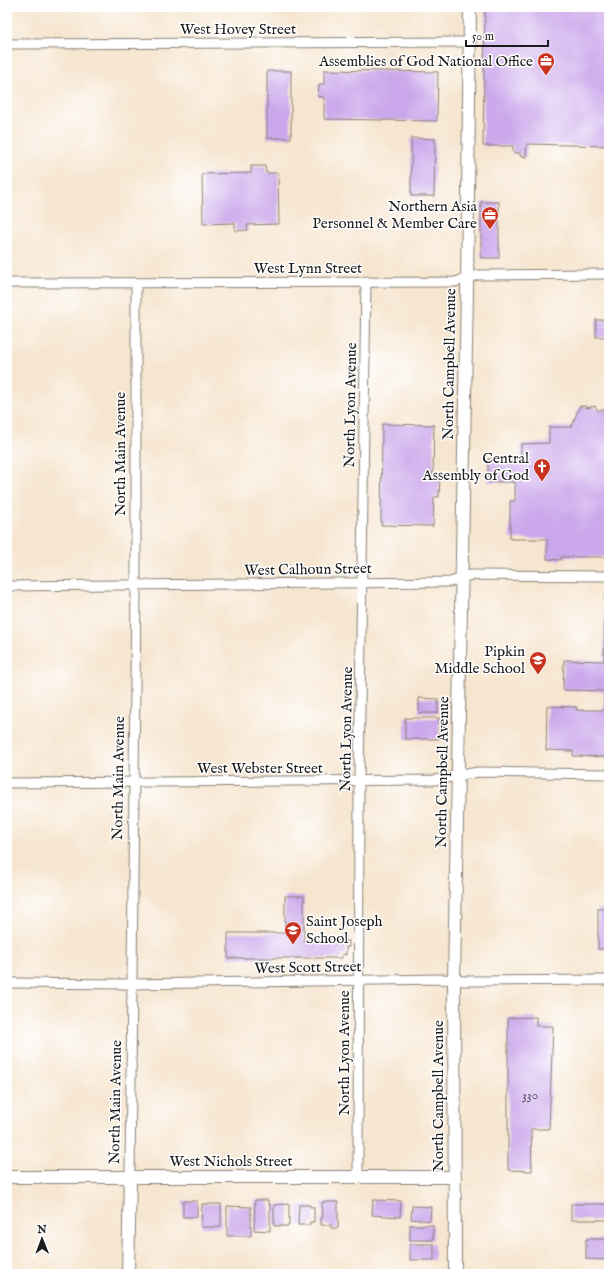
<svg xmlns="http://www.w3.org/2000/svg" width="616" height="1281" font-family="'IM FELL English',serif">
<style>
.building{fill:#cba7eb}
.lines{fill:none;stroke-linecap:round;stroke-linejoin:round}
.street-casing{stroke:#898076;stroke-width:11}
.secondary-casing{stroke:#898076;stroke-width:14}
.street{stroke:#fff;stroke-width:9}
.secondary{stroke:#fff;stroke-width:12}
.labels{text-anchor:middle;stroke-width:3;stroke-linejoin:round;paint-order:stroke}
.number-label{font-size:13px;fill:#483f50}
.street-label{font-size:15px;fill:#1c1c1c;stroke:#fff}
.poi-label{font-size:15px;fill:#1c1c1c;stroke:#fff;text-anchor:end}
</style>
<rect width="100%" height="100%" fill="#fff"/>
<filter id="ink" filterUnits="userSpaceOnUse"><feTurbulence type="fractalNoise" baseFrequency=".025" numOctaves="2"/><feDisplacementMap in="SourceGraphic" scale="8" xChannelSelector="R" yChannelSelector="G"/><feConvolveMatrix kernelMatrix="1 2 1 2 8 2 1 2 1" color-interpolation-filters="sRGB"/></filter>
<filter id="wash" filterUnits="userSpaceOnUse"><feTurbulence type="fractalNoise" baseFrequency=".012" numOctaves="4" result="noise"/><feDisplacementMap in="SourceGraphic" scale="16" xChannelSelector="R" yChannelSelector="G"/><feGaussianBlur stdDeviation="0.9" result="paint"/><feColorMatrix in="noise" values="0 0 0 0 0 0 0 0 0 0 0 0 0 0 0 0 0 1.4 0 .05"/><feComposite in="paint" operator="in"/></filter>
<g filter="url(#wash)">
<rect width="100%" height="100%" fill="#f6e5cf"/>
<g id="blocks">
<g class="building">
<polygon points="485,7 609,7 609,146 527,144 526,157 520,156 520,153 513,153 513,146 483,146"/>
<polygon points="324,70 438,72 437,121 324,119 324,97 318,97 319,84 324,84"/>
<rect x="267" y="71" width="24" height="67"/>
<polygon points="411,138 435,139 434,196 411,196"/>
<polygon points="251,166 265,166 266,173 278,173 279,224 247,225 248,230 235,231 235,223 203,224 202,174 251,173"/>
<rect x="481" y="202" width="18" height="56"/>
<rect x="596" y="320" width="13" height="17"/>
<polygon points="580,406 586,406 586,408 595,406 597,410 609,410 609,557 561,557 561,560 547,559 547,539 510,539 510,501 515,501 515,482 488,482 488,459 521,459 521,444 549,443 549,427 571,427"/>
<polygon points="382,424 434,425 433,476 440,476 439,497 434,497 433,526 381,525"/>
<polygon points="605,595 609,595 609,757 573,756 573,751 546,750 547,706 577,707 576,710 604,710 604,691 563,690 564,660 604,661"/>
<polygon points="419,698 438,699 438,713 419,713"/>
<rect x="405" y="718" width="34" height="21"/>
<polygon points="285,896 304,896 304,940 349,941 349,947 346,947 346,955 342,954 342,958 228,958 228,933 285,933"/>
<rect x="598" y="909" width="11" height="40"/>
<polygon points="536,1017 536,1026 553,1026 549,1129 531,1129 532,1171 508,1170 508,1018"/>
<polygon points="255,1200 268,1200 268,1204 270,1204 270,1231 254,1230"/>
<polygon points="373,1200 401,1201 400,1217 372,1215"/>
<rect x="183" y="1201" width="14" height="16"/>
<polygon points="322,1202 338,1202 338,1228 331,1228 331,1225 321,1225 321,1218 323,1217"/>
<polygon points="202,1204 221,1204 221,1227 201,1227"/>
<polygon points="289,1204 289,1226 274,1226 274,1205"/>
<rect x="571" y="1204" width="38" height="16"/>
<polygon points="299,1205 310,1205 310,1207 314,1207 314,1222 310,1222 310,1225 298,1225"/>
<polygon points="227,1206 251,1207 251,1236 227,1236"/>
<polygon points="412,1206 431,1207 430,1221 411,1219"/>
<rect x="410" y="1225" width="23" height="15"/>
<polygon points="586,1239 609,1239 609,1260 586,1259"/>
<rect x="410" y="1244" width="24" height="16"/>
</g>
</g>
</g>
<g filter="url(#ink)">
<use href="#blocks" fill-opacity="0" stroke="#898076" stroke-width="1"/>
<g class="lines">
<g class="street-casing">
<g id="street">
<polyline points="7,44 470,42"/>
<polyline points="7,283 455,282 478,275 609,274"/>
<polyline points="7,586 450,582 471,575 609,576"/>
<polyline points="7,783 435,780 478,772 609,774"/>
<polyline points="7,983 132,984 443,979 464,981 609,980"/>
<polyline points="130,1177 136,585 136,283"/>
<polyline points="358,1177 359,781 366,281"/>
</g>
</g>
<g class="secondary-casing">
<g id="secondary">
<polyline points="7,1177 455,1177"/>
<polyline points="128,1274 130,1177"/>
<polyline points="455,1274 454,979 467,291 470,7"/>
</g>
</g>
<use href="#street" class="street"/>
<use href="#secondary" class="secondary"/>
</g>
</g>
<defs>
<g id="office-pin" transform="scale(0.9)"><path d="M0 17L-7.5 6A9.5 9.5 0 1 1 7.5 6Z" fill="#c8321e" stroke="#fff"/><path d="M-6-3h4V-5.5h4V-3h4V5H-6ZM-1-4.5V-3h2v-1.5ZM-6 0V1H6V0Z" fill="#fff"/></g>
<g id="church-pin" transform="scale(0.9)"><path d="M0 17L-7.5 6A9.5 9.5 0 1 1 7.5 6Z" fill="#c8321e" stroke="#fff"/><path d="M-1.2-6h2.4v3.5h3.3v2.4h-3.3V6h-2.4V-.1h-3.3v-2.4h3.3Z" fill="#fff"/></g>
<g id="school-pin" transform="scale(0.9)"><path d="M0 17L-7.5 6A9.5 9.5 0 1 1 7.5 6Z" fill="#c8321e" stroke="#fff"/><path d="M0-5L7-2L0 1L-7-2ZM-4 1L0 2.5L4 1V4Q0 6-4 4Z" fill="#fff"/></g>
</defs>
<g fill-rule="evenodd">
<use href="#office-pin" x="546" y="61"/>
<use href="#office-pin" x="490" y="215"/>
<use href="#church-pin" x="542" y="467"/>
<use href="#school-pin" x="538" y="660"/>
<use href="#school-pin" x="293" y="930"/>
</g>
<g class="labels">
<g class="number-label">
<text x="530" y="1099">330</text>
</g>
<g class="street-label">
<text x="238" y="34">West Hovey Street</text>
<text x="308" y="273">West Lynn Street</text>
<text transform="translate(449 364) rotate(-89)" y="5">North Campbell Avenue</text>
<text transform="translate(350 405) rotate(-89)" y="5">North Lyon Avenue</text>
<text transform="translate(120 454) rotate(-90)" y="5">North Main Avenue</text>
<text transform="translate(308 569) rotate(-1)" y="5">West Calhoun Street</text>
<text transform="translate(346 729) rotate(-89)" y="5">North Lyon Avenue</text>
<text x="260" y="773">West Webster Street</text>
<text transform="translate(442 772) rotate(-89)" y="5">North Campbell Avenue</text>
<text transform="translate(118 778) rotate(-89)" y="5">North Main Avenue</text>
<text transform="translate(308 967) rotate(-1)" y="5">West Scott Street</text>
<text transform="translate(344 1053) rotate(-90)" y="5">North Lyon Avenue</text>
<text transform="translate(438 1096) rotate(-90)" y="5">North Campbell Avenue</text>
<text transform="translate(115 1102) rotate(-89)" y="5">North Main Avenue</text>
<text x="231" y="1166">West Nichols Street</text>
</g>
<g class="poi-label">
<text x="533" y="66">Assemblies of God National Office</text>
<text x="477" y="211">Northern Asia<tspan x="477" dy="17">Personnel &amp; Member Care</tspan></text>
<text x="529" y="463">Central<tspan x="529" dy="17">Assembly of God</tspan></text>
<text x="525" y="656">Pipkin<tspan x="525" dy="17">Middle School</tspan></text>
<text x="306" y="926" text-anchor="start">Saint Joseph<tspan x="306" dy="17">School</tspan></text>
</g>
</g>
<rect width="616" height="1281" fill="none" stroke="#fff" stroke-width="24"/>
<g transform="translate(42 1239) rotate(359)" stroke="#ffffff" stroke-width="3" paint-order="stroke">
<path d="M0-3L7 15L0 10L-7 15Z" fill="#1c1c1c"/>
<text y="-6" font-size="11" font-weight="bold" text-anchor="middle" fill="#1c1c1c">N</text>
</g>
<path d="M466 40v6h82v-6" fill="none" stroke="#1c1c1c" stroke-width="2"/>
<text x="472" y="40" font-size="12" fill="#1c1c1c" stroke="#ffffff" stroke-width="3" paint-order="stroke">50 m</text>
</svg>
